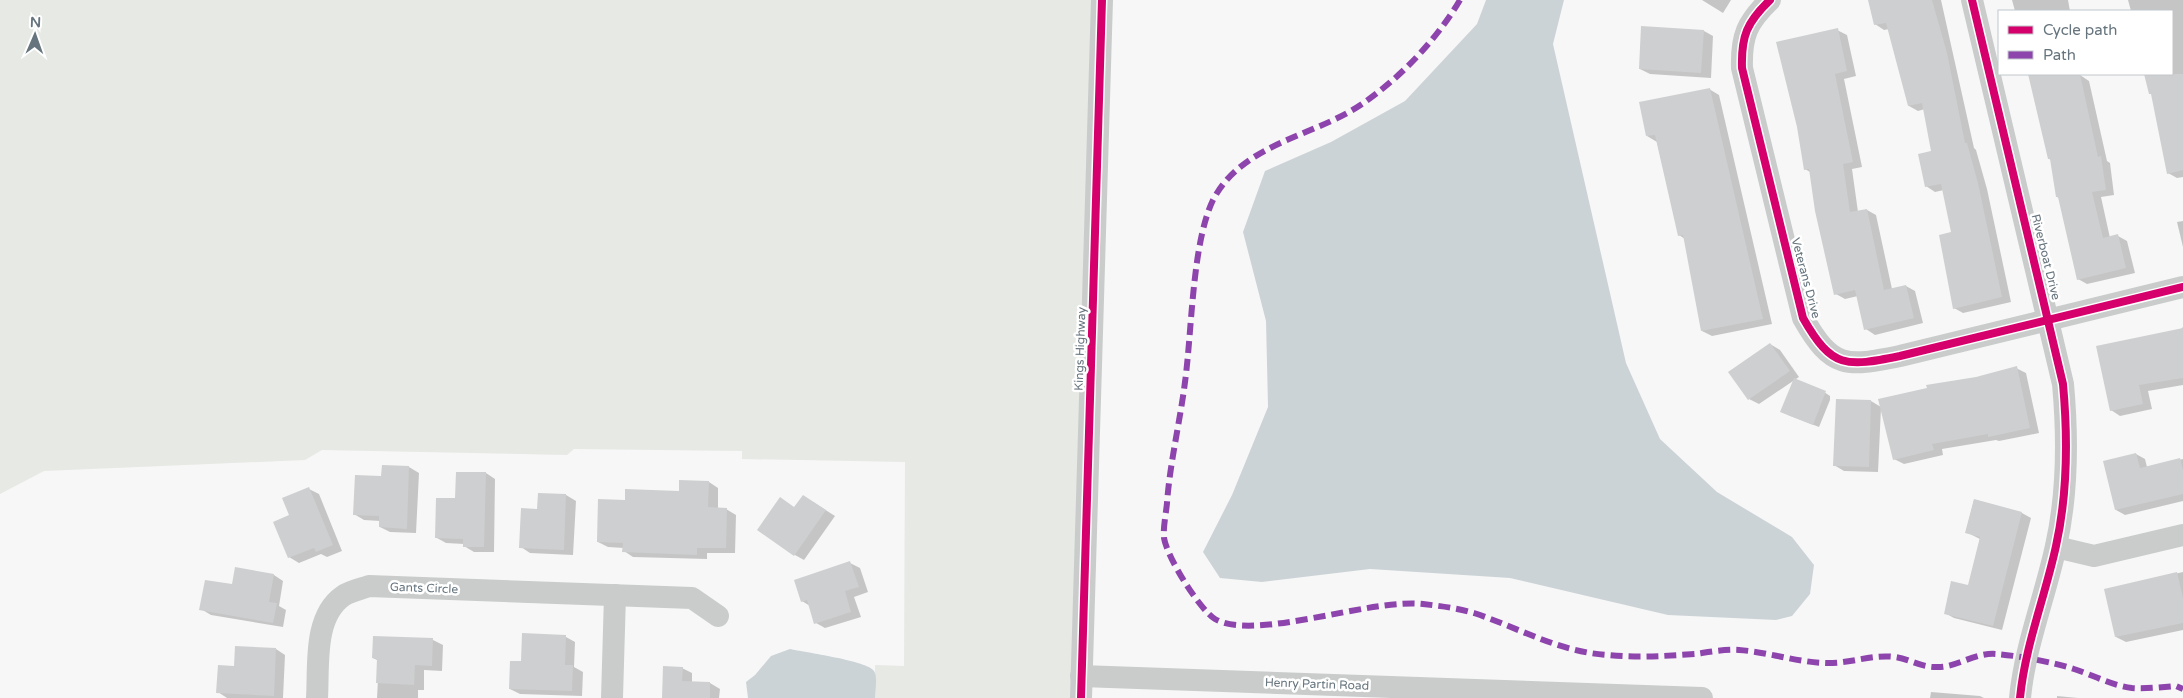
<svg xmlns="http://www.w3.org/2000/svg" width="2183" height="698" font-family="'Varela Round',sans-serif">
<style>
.green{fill:#e6e9e4}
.water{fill:#ccd3d6}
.shadow{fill:#0003}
.building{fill:#cecfd0}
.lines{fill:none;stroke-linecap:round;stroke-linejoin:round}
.minor{stroke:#cacccc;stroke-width:22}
.quiet{stroke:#8e44ad;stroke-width:6;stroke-dasharray:12 6;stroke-linecap:butt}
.cycleway-casing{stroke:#fff;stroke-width:11}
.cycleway{stroke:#d6006c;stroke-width:8}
.labels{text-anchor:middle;stroke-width:5;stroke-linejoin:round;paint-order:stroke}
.street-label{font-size:12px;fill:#66747e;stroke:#fff}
</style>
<rect width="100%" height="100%" fill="#f7f7f7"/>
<polygon class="green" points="0,0 1093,0 1071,698 875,698 875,665 904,666 905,462 742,459 742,451 574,449 567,455 322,450 305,460 44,471 0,494"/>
<g class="water">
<polygon points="1486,0 1564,0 1553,44 1626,363 1660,439 1717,492 1792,537 1814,565 1810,594 1792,616 1776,620 1668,615 1510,578 1370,569 1262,582 1220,578 1203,552 1232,495 1268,407 1266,321 1243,232 1265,171 1331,142 1405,101 1477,24"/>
<path d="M790 649C803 652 869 661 874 671 878 677 875 690 875 698H748L746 682 755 675 771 656Z"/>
</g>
<g class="shadow">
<polygon points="1702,0 1731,0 1723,13"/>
<polygon points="1870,0 1941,0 1974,148 1976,150 1987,189 2011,302 1963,313 1954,308 1953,233 1944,190 1935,192 1926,186 1933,152 1925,109 1918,111 1909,106 1889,29 1884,30 1875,24"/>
<polygon points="2012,0 2068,0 2070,11 2015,11"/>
<polygon points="2128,0 2183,0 2183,177 2177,178 2168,173 2152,94 2145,74 2172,74 2172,11 2131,11"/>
<polygon points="1837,30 1847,35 1856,76 1844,79 1862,167 1852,169 1858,212 1867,210 1876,215 1892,289 1906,286 1915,291 1923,323 1875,335 1866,329 1858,296 1845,299 1836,294 1810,172 1805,169"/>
<polygon points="1704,31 1713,36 1711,78 1650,74 1640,69"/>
<polygon points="2029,74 2071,74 2072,77 2080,75 2089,81 2107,161 2110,163 2114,195 2101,197 2110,238 2118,236 2127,241 2135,273 2087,284 2078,279 2059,198 2057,197 2052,160 2049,159"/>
<polygon points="1709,89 1719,95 1772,324 1712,336 1702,331 1685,239 1679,235 1657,142 1647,136"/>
<polygon points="2183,221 2183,247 2177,222"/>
<polygon points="2183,327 2183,385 2148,391 2152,409 2120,416 2111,410"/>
<polygon points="1770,344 1780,350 1799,377 1759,404 1749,399"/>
<polygon points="2016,368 2026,373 2039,433 1999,441 1996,440 1942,449 1943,455 1904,464 1894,459 1881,408 1878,472 1844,471 1834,465 1871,401 1881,407"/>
<polygon points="1824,392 1830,396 1830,400 1819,427 1788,415"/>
<polygon points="2136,454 2145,459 2147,467 2183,459 2183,501 2125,515 2116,510"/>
<polygon points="409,467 419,473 416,533 390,532 380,527 380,521 364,520 354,514 382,477"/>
<polygon points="486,473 495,479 494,552 474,552 464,546 464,544 446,543 437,538 457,500"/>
<polygon points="709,482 718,488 718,509 726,509 736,515 735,553 707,553 707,559 633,557 624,551 624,548 608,547 598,542 626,502 680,492"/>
<polygon points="309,489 319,494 342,551 327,557 321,554 299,563 289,557 291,516"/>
<polygon points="566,495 576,501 573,555 530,553 521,547 538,510"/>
<polygon points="1974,500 2022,513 2031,518 2002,630 1954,618 1945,613 1969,586 1980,539 1966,532"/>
<polygon points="813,502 835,516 804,560 795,555 795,508"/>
<polygon points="850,563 860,568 868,592 854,597 861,617 825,628 816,623 810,606 802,601"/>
<polygon points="2183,572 2183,630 2126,642 2116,637 2105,590"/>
<polygon points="274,575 283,581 279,606 286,610 283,627 211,615 201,609 233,586"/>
<polygon points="374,637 433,640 443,645 442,671 424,670 424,690 418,690 418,698 377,698 379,661 373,658"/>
<polygon points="566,637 575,642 574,667 583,672 582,696 520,694 510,689"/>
<polygon points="276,649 285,655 283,698 227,698 218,692 235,667"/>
<polygon points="682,668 692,673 692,683 710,683 720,689 719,698 663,698"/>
<polygon points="1931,692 1980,696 1984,698 1930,698"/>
<polygon points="2057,696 2078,698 2057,698"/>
</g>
<g class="building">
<polygon points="1868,0 1932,0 1947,53 1965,143 1967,143 1978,183 2002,297 1953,309 1939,235 1951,232 1941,184 1925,187 1918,154 1931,151 1922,103 1908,106 1886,23 1874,25"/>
<polygon points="1641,26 1704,30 1701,73 1639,69"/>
<polygon points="1838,28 1847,71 1835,74 1853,162 1843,164 1850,212 1867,209 1884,290 1906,285 1914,318 1864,330 1855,290 1834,295 1815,211 1809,169 1804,170 1797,127 1776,42"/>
<polygon points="2028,74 2080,74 2098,157 2101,156 2106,190 2092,192 2103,238 2118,234 2126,268 2077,280 2058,197 2056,197 2050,159 2048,159"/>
<polygon points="2144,74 2183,74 2183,170 2167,174 2151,94 2149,94"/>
<polygon points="1710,88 1763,319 1701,331 1683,235 1678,236 1655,135 1646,136 1639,102"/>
<polygon points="2183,328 2183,378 2139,385 2143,404 2110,411 2096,346"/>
<polygon points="1770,343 1790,371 1748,400 1728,372"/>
<polygon points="2017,366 2030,428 1988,437 1988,434 1932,444 1934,450 1893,460 1878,399 1927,388 1926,385 1976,377"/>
<polygon points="1794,378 1826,391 1813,425 1780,412"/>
<polygon points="1836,399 1871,400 1869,467 1833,466"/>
<polygon points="2136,453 2140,468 2180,458 2183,470 2183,494 2115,510 2103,461"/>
<polygon points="382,465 409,466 407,529 379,527 379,516 353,515 355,475 381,476"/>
<polygon points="456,472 486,472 484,547 463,547 463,539 435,538 436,498 455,498"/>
<polygon points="679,480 709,481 708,507 727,508 726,548 697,548 697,555 622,552 623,543 597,542 598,499 625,500 625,489 679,491"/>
<polygon points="309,487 333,545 316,552 314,548 288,558 273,522 289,515 282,498"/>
<polygon points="538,493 566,494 564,550 519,548 521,508 537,509"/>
<polygon points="803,495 826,510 794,556 757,530 780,497 794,507"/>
<polygon points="1974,499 2022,512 1993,626 1944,614 1951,581 1968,585 1980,537 1965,533"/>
<polygon points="850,561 859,587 845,591 851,612 814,624 807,600 801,602 794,580"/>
<polygon points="235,567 274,574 269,602 277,603 273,623 199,610 205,580 232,584"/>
<polygon points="2177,572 2183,598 2183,623 2115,637 2104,589"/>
<polygon points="522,633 566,635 565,665 573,665 572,691 509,689 510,661 521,661"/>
<polygon points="373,636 433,638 432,666 415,665 414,685 376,683 377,659 372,658"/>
<polygon points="235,646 276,648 274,696 216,693 218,665 234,666"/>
<polygon points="663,666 683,667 682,681 710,682 710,698 662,698"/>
</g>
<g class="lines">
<g class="minor">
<path d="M1770 0C1747 22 1741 36 1742 68L1803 318C1832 369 1846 367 1900 356L2183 287"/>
<path d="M1972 0 2063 384C2068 439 2068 492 2056 546 2045 597 2025 646 2020 698"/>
<polyline points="2056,547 2094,556 2183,535"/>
<polyline points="1081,676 1702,698"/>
<path d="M317 698C319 666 313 617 343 596 350 591 361 589 369 586L692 598 718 616"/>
<polyline points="612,698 615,595"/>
<polyline points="1081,698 1102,0"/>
</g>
<path class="quiet" d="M1460 0C1437 39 1402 76 1365 102 1316 137 1243 142 1213 200 1192 244 1192 331 1185 382 1180 422 1170 462 1167 503 1166 514 1163 527 1164 538 1167 557 1199 609 1215 619 1254 642 1370 598 1423 604 1440 606 1457 608 1474 613 1519 628 1559 652 1608 655 1637 658 1665 656 1695 654 1709 652 1725 649 1739 650 1768 652 1796 662 1825 663 1849 664 1872 654 1895 657 1910 659 1922 668 1938 667 1958 667 1975 652 1997 654 2020 656 2052 662 2074 669 2093 675 2113 686 2132 688 2147 689 2162 687 2176 686L2183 689"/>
<g class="cycleway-casing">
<g id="cycleway">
<path d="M1770 0C1747 22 1741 36 1742 68L1803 318C1832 369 1846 367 1900 356L2183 287"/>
<path d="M1972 0 2063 384C2068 439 2068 492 2056 546 2045 597 2025 646 2020 698"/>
<polyline points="1081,698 1102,0"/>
</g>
</g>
<use href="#cycleway" class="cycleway"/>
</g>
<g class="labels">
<g class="street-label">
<text transform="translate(2046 257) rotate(76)" y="4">Riverboat Drive</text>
<text transform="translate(1806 278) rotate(75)" y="4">Veterans Drive</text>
<text transform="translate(1080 349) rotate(-88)" y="4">Kings Highway</text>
<text transform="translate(424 588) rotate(2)" y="4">Gants Circle</text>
<text transform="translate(1317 684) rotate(2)" y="4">Henry Partin Road</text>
</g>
</g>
<rect x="1998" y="10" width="175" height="65" fill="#ffffff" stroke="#c2c7cb"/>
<rect x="2008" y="26" width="25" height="8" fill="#d6006c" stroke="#c2c7cb"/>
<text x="2043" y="35" font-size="15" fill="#66747e">Cycle path</text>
<rect x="2008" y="51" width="25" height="8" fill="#8e44ad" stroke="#c2c7cb"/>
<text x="2043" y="60" font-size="15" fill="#66747e">Path</text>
<g transform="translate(35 35) rotate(2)" stroke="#ffffff" stroke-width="4" paint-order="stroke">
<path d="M0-4L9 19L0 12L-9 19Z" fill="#66747e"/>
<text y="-8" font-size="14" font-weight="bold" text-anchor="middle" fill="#66747e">N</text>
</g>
</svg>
